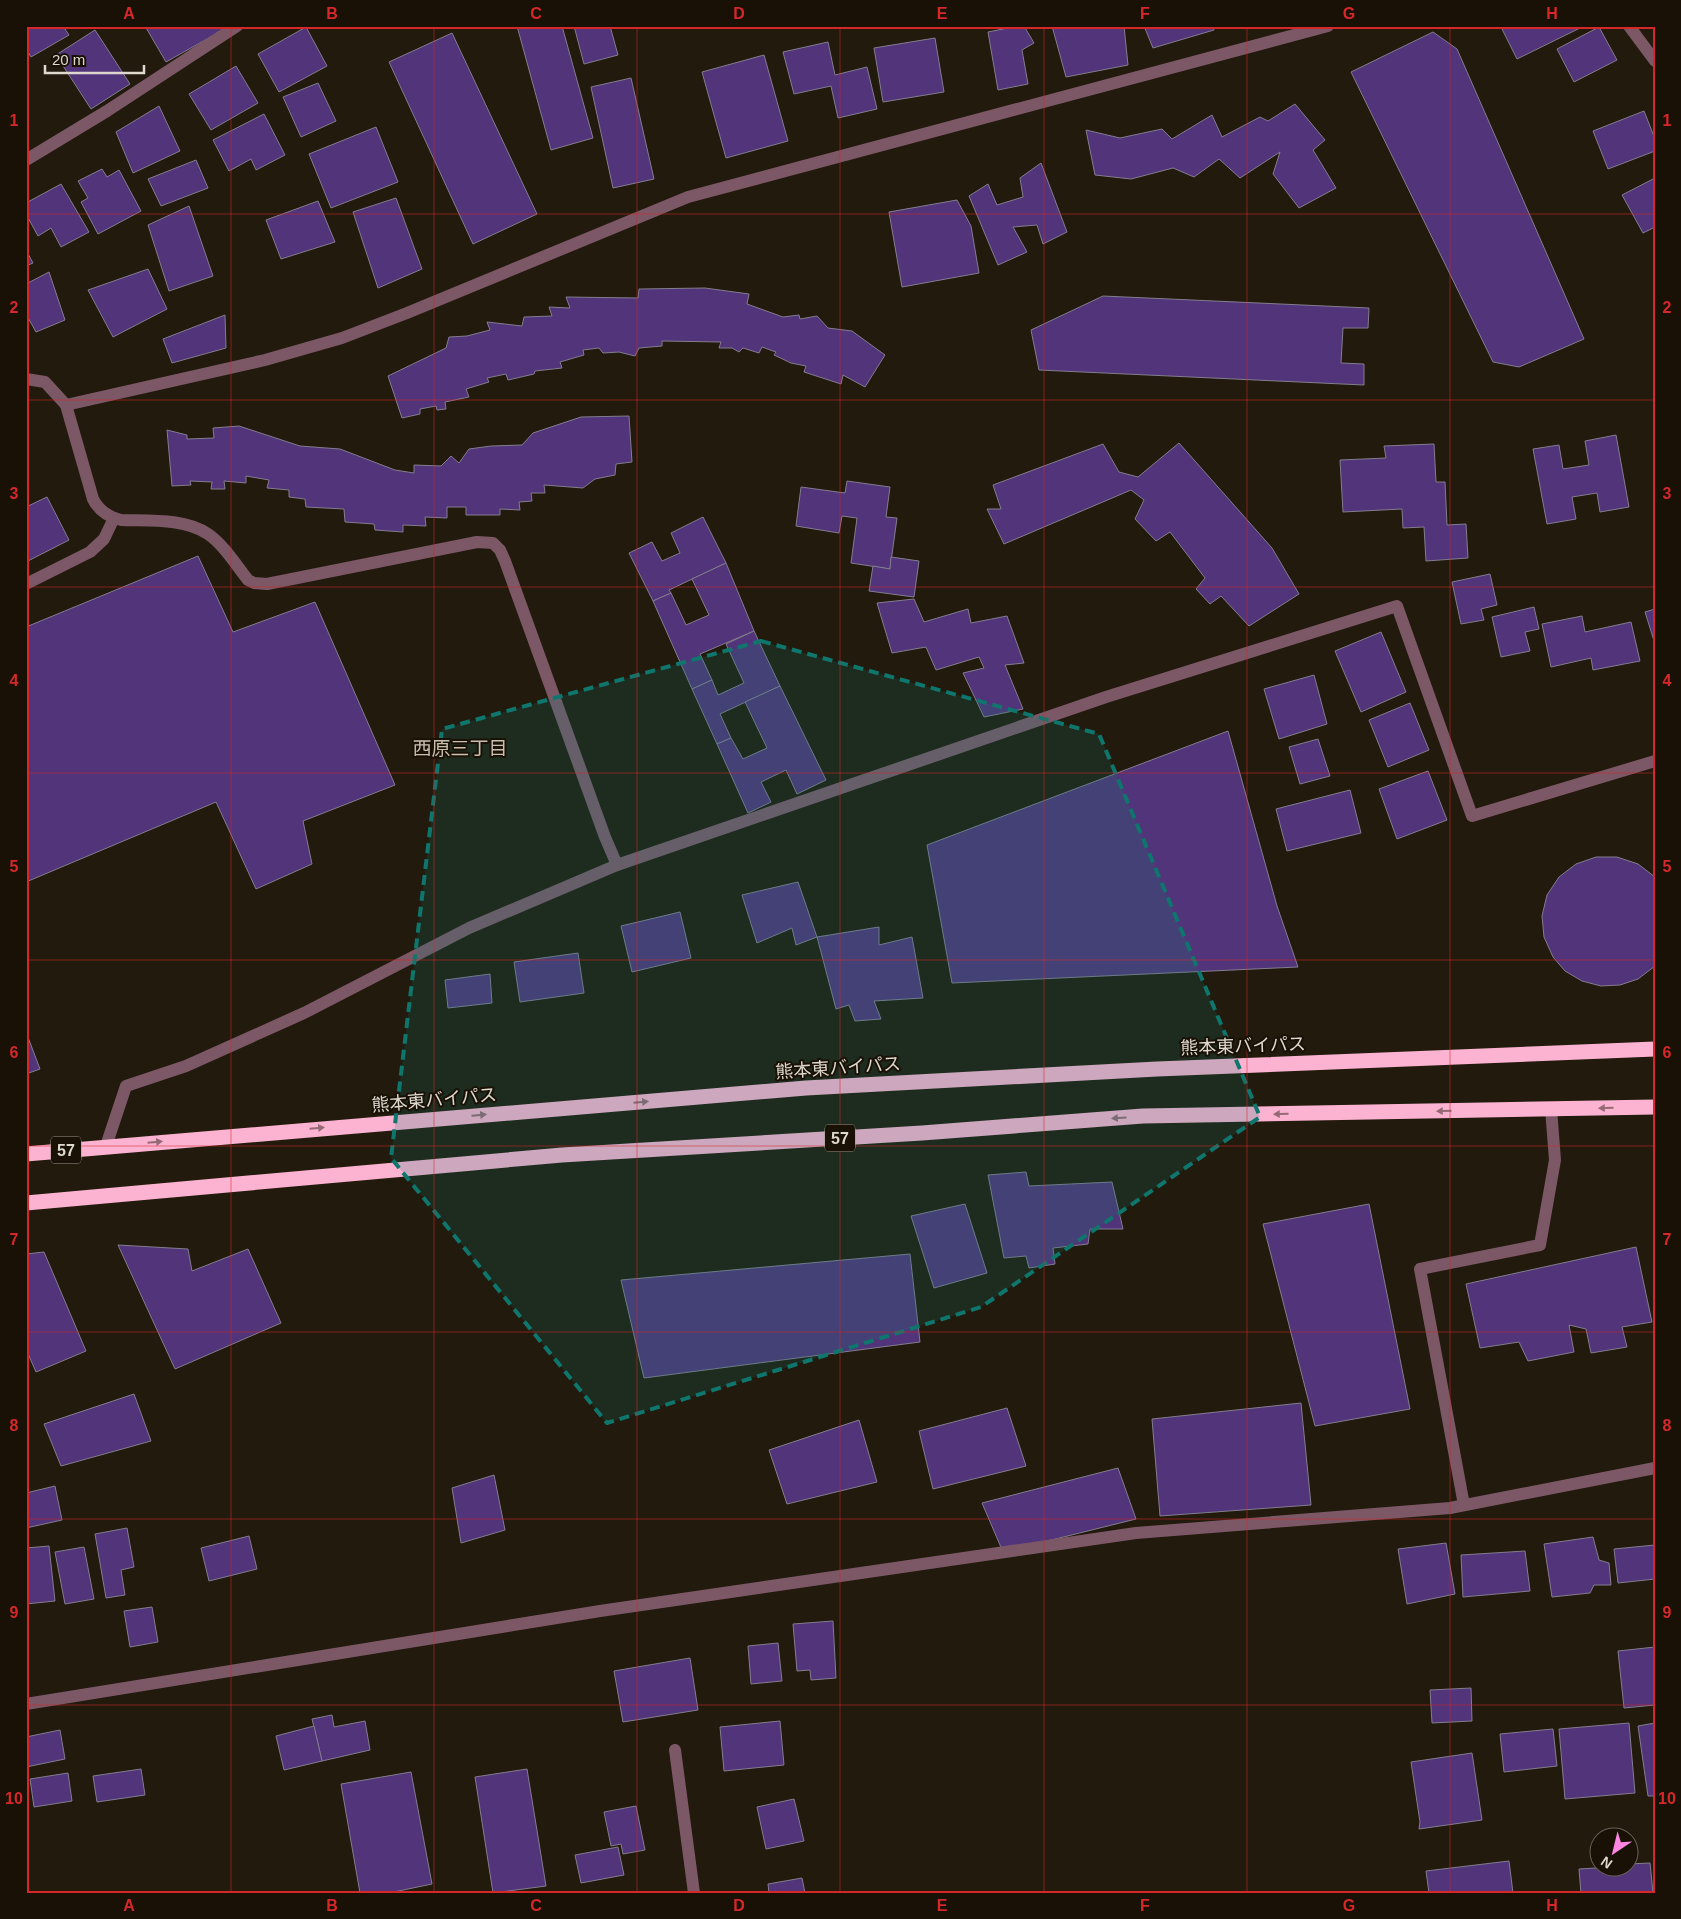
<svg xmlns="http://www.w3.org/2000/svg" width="1681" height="1919" font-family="Helvetica,'Noto Sans JP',sans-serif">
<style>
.building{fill:#52347a;stroke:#837d8f}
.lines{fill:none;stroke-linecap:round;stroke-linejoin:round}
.minor{stroke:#7c5867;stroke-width:12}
.highway{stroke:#fcb3d1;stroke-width:15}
.oneway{fill:#966a75}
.marked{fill:#0f766e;fill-opacity:0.2;stroke:#0f766e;stroke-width:4;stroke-dasharray:10 6;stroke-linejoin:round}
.grid{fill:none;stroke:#d62828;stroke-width:1;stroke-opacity:0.55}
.labels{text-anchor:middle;stroke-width:4;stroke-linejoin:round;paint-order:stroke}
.shield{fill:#191105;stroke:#a39c92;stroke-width:1}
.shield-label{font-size:16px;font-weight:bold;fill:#ded8cf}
.street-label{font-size:18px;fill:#ded8cf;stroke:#191105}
.neighbourhood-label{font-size:19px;fill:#cabfae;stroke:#191105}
.neatline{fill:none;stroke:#d62828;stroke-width:2}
.grid-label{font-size:16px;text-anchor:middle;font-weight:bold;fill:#d62828}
</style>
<rect width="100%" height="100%" fill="#221a0c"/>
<g class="building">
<polygon points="26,26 63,26 69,35 31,57 26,49"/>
<polygon points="145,26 230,26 166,62"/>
<polygon points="517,26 562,26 593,138 551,150"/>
<polygon points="574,26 610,26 618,55 584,64"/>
<polygon points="1018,26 1024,26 1034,43 1022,50 1028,84 998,90 988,32"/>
<polygon points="1052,26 1124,26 1128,65 1066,77"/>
<polygon points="1144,26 1213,26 1214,30 1153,48"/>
<polygon points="1503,26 1579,26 1580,28 1517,59 1501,27"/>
<polygon points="306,27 327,66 279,92 258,54"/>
<polygon points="1599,27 1617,60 1574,82 1557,49"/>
<polygon points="95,30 130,84 91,109 56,55"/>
<polygon points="1433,32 1457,49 1584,339 1519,367 1493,362 1351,72"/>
<polygon points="452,33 537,214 473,244 389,62"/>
<polygon points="935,38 944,92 883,102 874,48"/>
<polygon points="828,42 835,75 867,67 877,109 838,118 831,86 794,94 783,52"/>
<polygon points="764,55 788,141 726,158 702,72"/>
<polygon points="236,66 258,103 211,130 189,94"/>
<polygon points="631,78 654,179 613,188 591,87"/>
<polygon points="318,83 336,121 301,137 283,97"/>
<polygon points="1295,104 1325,140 1313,150 1336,188 1299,208 1273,174 1280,152 1240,178 1219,159 1194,177 1173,168 1131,179 1095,175 1086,130 1120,138 1162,129 1172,139 1212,115 1222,137 1260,117 1268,121"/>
<polygon points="159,106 180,151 133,173 116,132"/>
<polygon points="1644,111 1655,139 1655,151 1608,169 1593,131"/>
<polygon points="264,114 285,155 256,170 251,159 229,171 213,140"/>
<polygon points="376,127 398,182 331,208 309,154"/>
<polygon points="196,160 208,188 161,206 148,179"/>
<polygon points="1041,163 1067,232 1043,244 1037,225 1013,227 1027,252 998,265 969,196 988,184 997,205 1023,197 1020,178"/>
<polygon points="102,169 107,177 119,170 141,211 98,234 81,202 88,198 78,181"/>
<polygon points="1655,178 1655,227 1643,233 1622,195"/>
<polygon points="61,184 89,232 61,247 51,228 38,236 26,214 26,203"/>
<polygon points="396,198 422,269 378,288 353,212"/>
<polygon points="957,200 971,226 979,273 902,287 889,212"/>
<polygon points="318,201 335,242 281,259 266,220"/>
<polygon points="189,206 213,276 169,291 148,225"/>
<polygon points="26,250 33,263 26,266"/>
<polygon points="148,269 167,309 113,337 88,290"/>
<polygon points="49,272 65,320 36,332 26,314 26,284"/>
<polygon points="705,288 749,294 747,304 783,317 799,315 800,319 817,316 828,328 852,331 885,355 865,387 843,375 841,384 804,372 806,366 791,363 774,355 776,352 762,347 759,353 743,348 739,352 732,348 719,348 721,342 662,341 662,346 639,348 635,356 619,352 603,353 599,348 583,350 584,355 560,362 562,368 535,371 534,374 508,380 506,374 487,378 489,382 466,389 469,397 445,402 446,409 437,410 436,406 420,409 420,414 402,418 388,376 446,348 449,337 467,336 490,330 487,322 522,326 524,317 552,316 549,307 570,308 566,297 638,298 639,289"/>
<polygon points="1103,296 1369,308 1368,328 1343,328 1341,363 1364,364 1364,385 1039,370 1031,330"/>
<polygon points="225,315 226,348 172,363 163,339"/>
<polygon points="629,416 632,462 616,464 615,475 595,479 583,488 544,485 545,493 531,493 532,501 519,502 520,510 500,509 500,515 466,515 466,507 447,507 447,518 425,517 426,526 403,525 403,532 375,530 374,524 345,522 344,509 306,507 305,499 289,497 289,490 267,488 269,480 246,476 246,483 224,481 225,489 211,489 212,482 190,481 191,485 172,486 167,430 187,435 187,439 214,438 213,428 239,426 300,446 340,449 395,470 414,473 414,465 441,466 451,456 459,463 469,449 491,446 522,445 533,433 581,417"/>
<polygon points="1616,435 1629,507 1600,512 1597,493 1572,497 1576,519 1547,524 1533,449 1559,445 1563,469 1589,465 1585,441"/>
<polygon points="1179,443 1272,548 1299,594 1249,626 1221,596 1210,604 1196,589 1205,578 1170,532 1156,541 1135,519 1144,500 1131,490 1004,544 987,509 1001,509 993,485 1103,444 1119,472 1138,477"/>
<polygon points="1434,444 1436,482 1445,482 1447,525 1466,524 1468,558 1426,561 1424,527 1403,528 1402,509 1343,512 1340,460 1386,458 1384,446"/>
<polygon points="847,481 890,487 886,517 897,518 890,569 851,563 857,518 842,516 839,533 796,526 801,487 845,493"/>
<polygon points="47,497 69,540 26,562 26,507"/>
<polygon points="703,517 726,563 669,590 671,593 653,601 629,553 652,542 662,561 680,553 671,533"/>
<polygon points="198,556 233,632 315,602 395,785 303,821 312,864 256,889 216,802 26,882 26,627"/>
<polygon points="891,557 919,561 914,597 869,591 873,566 890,569"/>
<polygon points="726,563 754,631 700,654 712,680 692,689 653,601 671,593 686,625 709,615 692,579"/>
<polygon points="1490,574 1497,605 1481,609 1484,620 1461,624 1452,582"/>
<polygon points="914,599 924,622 968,609 971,623 1007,616 1024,663 1005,665 1023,709 984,717 963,673 984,668 979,657 936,670 926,647 892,653 877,603"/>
<polygon points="1534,607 1539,629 1525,632 1530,651 1501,657 1492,617"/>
<polygon points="1655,609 1655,644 1645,612"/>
<polygon points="1582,616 1585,632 1631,622 1640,661 1593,670 1591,658 1551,667 1542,624"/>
<polygon points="754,631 780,686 720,714 731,738 717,744 692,689 712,680 718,695 744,683 726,644"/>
<polygon points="1381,632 1406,692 1361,712 1335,651"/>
<polygon points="1314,675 1327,724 1279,739 1264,689"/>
<polygon points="780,686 826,780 797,794 786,770 761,782 771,802 748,813 717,744 731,738 743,759 767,748 745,702"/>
<polygon points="1410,703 1429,750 1388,767 1369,720"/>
<polygon points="1228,731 1277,906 1298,967 952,983 927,845"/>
<polygon points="1318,739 1330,776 1300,784 1289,747"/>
<polygon points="1428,771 1447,820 1397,839 1379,789"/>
<polygon points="1350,790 1361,833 1287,851 1276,809"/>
<polygon points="1596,857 1617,857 1638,864 1655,877 1655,966 1638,979 1620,985 1601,986 1582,981 1565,971 1553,957 1544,937 1542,916 1547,895 1559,877 1576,864"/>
<polygon points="798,882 817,937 796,945 792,928 757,943 742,895"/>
<polygon points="680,912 691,958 632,972 621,926"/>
<polygon points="879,927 879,945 912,937 923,998 874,1001 881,1019 855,1021 849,1005 836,1009 817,937"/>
<polygon points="578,953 584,993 520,1002 514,962"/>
<polygon points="490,974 492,1003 448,1008 445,980"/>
<polygon points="26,1032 40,1069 26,1074"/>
<polygon points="1026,1172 1029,1186 1112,1182 1123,1229 1090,1229 1088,1244 1053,1248 1055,1264 1029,1268 1026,1256 1004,1258 988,1175"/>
<polygon points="965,1204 987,1273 934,1288 911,1216"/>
<polygon points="1369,1204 1410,1409 1315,1426 1263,1224"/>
<polygon points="118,1245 188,1249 192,1271 248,1249 281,1323 175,1369"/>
<polygon points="1636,1247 1652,1322 1622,1327 1627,1347 1591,1353 1586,1329 1569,1325 1574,1352 1528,1361 1519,1342 1480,1348 1466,1284"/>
<polygon points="44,1252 86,1351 36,1372 26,1349 26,1254"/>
<polygon points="910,1254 920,1342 644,1378 621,1280"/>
<polygon points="134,1394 151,1441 61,1466 44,1424"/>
<polygon points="1301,1403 1311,1505 1160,1516 1152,1419"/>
<polygon points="1007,1408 1026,1466 933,1489 919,1431"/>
<polygon points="859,1420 877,1482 787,1504 769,1450"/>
<polygon points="1118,1468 1136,1519 1003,1552 982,1503"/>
<polygon points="494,1475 505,1530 461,1543 452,1488"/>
<polygon points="55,1486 62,1520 26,1528 26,1493"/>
<polygon points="127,1528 134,1567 121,1570 125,1595 106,1598 95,1534"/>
<polygon points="249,1536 257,1569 209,1581 201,1548"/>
<polygon points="1593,1537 1599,1560 1609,1563 1611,1585 1594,1585 1590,1593 1552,1597 1544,1544"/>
<polygon points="1446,1543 1455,1594 1407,1604 1398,1549"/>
<polygon points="1655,1545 1655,1579 1618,1583 1614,1549"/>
<polygon points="49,1546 55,1601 26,1604 26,1548"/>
<polygon points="84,1547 94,1599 65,1604 55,1552"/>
<polygon points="1525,1551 1530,1591 1463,1597 1461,1555"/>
<polygon points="152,1607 158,1642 130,1647 124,1611"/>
<polygon points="833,1621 836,1678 811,1680 810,1670 797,1671 793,1624"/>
<polygon points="778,1643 782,1681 751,1684 748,1646"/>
<polygon points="1655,1647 1655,1705 1624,1708 1618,1651"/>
<polygon points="690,1658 698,1710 623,1722 614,1671"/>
<polygon points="1471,1688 1472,1721 1432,1723 1430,1690"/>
<polygon points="332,1715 334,1727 365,1721 370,1750 322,1761 312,1719"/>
<polygon points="780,1721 784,1765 724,1771 720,1727"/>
<polygon points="1629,1723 1635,1793 1565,1799 1559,1729"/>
<polygon points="1655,1723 1655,1796 1648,1796 1638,1726"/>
<polygon points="314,1726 322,1761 284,1770 276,1736"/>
<polygon points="1553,1729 1557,1766 1504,1772 1500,1734"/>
<polygon points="60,1730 65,1759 26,1767 26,1737"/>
<polygon points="1472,1753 1482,1820 1419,1829 1420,1822 1411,1762"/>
<polygon points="141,1769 145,1795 97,1802 93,1776"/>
<polygon points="527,1769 546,1886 493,1893 475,1777"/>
<polygon points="411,1772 432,1884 389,1893 360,1893 341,1784"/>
<polygon points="68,1773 72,1801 34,1807 30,1779"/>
<polygon points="794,1799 804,1841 766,1849 757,1807"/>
<polygon points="636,1806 645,1850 623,1854 621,1844 611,1846 604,1812"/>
<polygon points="618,1847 624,1875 581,1883 575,1855"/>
<polygon points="1509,1861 1513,1893 1429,1893 1426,1871"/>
<polygon points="1650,1863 1653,1893 1581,1893 1579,1869 1628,1866 1628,1864"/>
<polygon points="802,1878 805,1893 769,1893 768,1884"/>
</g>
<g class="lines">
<g class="minor">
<polyline points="1629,26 1655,61"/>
<polyline points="26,160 107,111 237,26"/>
<path d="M26 379 45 382 66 405 93 499C99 511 108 517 121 520 149 521 184 518 208 534 224 545 236 565 248 580L254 583 267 584 477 542 493 543 500 550 505 561 605 837 617 865"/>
<polyline points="66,405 265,360 342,338 407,313 688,197 1328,26"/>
<polyline points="26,584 90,552 104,539 114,518"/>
<polyline points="106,1146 126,1086 186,1066 304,1013 469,928 617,865 1106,697 1397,606 1472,816 1655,761"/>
<polyline points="1464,1505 1420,1269 1540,1245 1555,1160 1551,1109"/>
<polyline points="26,1704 600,1611 1136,1533 1450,1508 1655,1468"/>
<polyline points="675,1750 694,1893"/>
</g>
<g class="highway">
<polyline points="26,1154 806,1088 1157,1069 1655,1049"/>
<polyline points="26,1203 562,1155 922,1133 1143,1116 1655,1107"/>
</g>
</g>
<defs><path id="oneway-solid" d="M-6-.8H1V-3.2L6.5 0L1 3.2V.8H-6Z" transform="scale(1.25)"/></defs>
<g class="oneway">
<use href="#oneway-solid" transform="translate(641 1102) rotate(-5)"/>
<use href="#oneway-solid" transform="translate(1606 1108) rotate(179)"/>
<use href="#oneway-solid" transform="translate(1444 1111) rotate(179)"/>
<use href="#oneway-solid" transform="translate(1281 1114) rotate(179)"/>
<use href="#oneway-solid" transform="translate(479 1115) rotate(-5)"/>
<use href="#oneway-solid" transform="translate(1119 1118) rotate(176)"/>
<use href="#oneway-solid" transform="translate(317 1128) rotate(-5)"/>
<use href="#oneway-solid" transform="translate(155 1142) rotate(-5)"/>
</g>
<path class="marked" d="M761 641 1099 734 1260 1117 981 1307 607 1423 391 1158 442 729Z"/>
<path class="grid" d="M231 26V1893M434 26V1893M637 26V1893M840 26V1893M1044 26V1893M1247 26V1893M1450 26V1893M26 214H1655M26 400H1655M26 587H1655M26 773H1655M26 960H1655M26 1146H1655M26 1332H1655M26 1519H1655M26 1705H1655"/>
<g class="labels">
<g class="shield">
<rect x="825" y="1124.5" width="30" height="27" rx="4"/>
<rect x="51" y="1136.5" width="30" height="27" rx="4"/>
</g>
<g class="shield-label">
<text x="840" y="1144">57</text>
<text x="66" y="1156">57</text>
</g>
<g class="street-label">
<text transform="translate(1243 1046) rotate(-2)" y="6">熊本東バイパス</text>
<text transform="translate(838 1068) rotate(-4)" y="6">熊本東バイパス</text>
<text transform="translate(434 1100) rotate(-5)" y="6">熊本東バイパス</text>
</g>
<g class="neighbourhood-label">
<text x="460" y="755">西原三丁目</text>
</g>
</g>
<rect width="1681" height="1919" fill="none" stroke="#191105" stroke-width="55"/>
<g transform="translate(1614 1852) rotate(215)"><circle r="24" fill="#191105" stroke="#686156"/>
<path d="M0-4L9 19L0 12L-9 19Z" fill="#fd86e2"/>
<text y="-8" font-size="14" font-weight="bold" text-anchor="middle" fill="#ded8cf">N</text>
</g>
<path d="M45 65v8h99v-8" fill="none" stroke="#ded8cf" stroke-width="2.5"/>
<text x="52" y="65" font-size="15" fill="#ded8cf" stroke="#191105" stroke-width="4" paint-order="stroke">20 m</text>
<rect x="28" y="28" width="1626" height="1864" class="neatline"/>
<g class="grid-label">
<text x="129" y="19">A</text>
<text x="332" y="19">B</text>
<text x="536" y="19">C</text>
<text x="739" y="19">D</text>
<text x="942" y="19">E</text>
<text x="1145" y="19">F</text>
<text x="1349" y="19">G</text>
<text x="1552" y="19">H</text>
<text x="14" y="126">1</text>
<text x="1667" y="126">1</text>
<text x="14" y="313">2</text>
<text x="1667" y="313">2</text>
<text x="14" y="499">3</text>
<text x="1667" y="499">3</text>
<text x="14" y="686">4</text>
<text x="1667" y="686">4</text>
<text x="14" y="872">5</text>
<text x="1667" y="872">5</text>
<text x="14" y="1058">6</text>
<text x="1667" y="1058">6</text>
<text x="14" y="1245">7</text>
<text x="1667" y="1245">7</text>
<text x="14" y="1431">8</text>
<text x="1667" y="1431">8</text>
<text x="14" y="1618">9</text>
<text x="1667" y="1618">9</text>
<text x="14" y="1804">10</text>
<text x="1667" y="1804">10</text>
<text x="129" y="1911">A</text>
<text x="332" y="1911">B</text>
<text x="536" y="1911">C</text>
<text x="739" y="1911">D</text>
<text x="942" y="1911">E</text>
<text x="1145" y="1911">F</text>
<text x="1349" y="1911">G</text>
<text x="1552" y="1911">H</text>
</g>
</svg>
